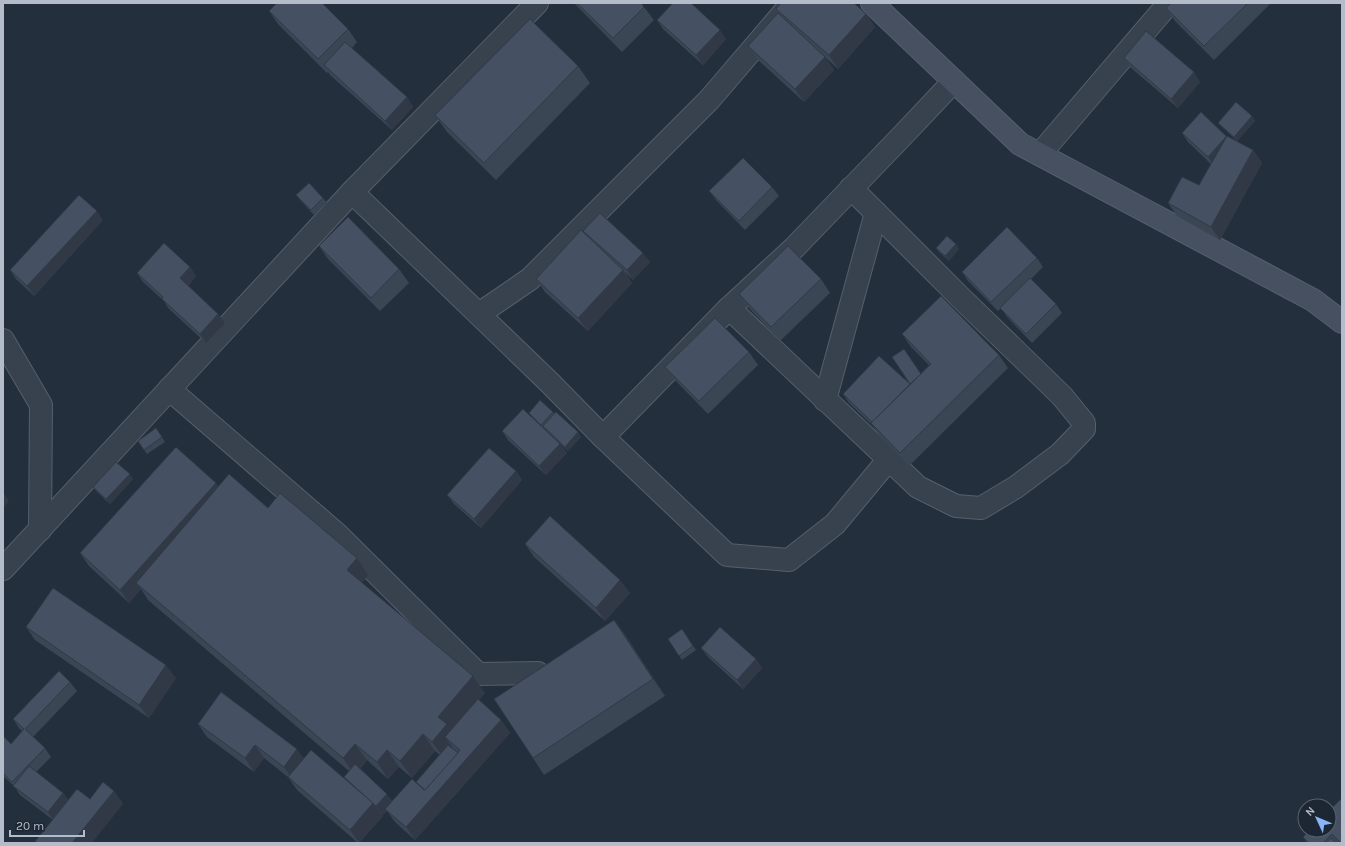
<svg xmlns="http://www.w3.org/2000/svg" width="1345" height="846" font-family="Karla,sans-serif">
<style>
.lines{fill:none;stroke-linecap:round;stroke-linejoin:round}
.street-casing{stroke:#565f6c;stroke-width:24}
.secondary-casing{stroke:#565f6c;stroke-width:24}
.street{stroke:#38414e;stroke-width:22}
.secondary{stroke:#465061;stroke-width:22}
.wall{fill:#3b4654;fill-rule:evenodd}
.shaded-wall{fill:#303945}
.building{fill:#455162;stroke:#303945}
</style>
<rect width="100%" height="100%" fill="#242f3e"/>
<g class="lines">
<g class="street-casing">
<g id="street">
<polyline points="1040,154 1169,3"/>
<polyline points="352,192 550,383 603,437 729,308 794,248 903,135 954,81"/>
<polyline points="729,308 918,487 956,506 981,508 1016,487 1060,454 1084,429 1084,423 1062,396 961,298 851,188"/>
<polyline points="479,314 530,279 709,100 792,3"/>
<polyline points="3,340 41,405 40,530"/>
<polyline points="169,389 337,534 478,674 538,673"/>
<polyline points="825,400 876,213"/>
<polyline points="603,437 727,555 789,560 835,524 889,459"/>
<polyline points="3,569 352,192 537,3"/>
</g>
</g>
<g class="secondary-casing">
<polyline id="secondary" points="872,3 1020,144 1313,300 1342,322"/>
</g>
<use href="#street" class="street"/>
<use href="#secondary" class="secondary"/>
</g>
<g class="wall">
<polygon points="574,3 641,3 644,7 654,20 622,52"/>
<polygon points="1171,3 1269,3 1270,4 1214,60 1175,21 1166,8"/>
<polygon points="776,9 866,14 875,27 838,69 825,57 834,70 804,102 757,59 748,46 782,17"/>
<polygon points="269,11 348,29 357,42 352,48 407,97 413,107 392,130 330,75 328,72 327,73 278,24"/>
<polygon points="657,20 726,39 703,65 663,29"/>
<polygon points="1124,58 1200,82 1178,108 1130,67"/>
<polygon points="578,66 590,83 496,180 447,132 435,115"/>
<polygon points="1252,116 1255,121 1237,141 1222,127 1218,123"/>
<polygon points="1182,133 1226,136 1253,150 1262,163 1220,240 1177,216 1168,203 1199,185 1211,164 1188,142"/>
<polygon points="772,187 779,196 745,230 716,200 709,191"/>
<polygon points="296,195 323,198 327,203 314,215 299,199"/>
<polygon points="103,220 34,296 16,279 10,270"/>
<polygon points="583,231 650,262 633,280 625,272 632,283 588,331 545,292 536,279 587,236"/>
<polygon points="956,244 959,249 949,261 939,252 936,248"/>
<polygon points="319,246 399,269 409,283 380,311 328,259"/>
<polygon points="1037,258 1043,267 1031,279 1056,304 1062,313 1032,343 1007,317 1001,308 998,311 968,281 962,272"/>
<polygon points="190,267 196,276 188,286 218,314 225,323 206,343 168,308 164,301 143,282 137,273"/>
<polygon points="821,279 830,293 780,341 748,307 739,294"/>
<polygon points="902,334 999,355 1008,368 909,466 880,436 872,425 849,403 843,394 910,384 929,365 911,347"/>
<polygon points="749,352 758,365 708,414 675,380 665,367"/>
<polygon points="553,412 578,432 581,437 568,451 557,441 567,453 546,475 508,440 502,431 532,417 529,413"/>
<polygon points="156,428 165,442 147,454 138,441"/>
<polygon points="516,471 522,480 481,528 454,504 447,495"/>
<polygon points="133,479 110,504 96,491 93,487"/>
<path d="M219 486 268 508 357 558 368 575 362 583 485 693 479 700 501 720 510 733 415 840 395 822 387 811 383 815 380 813 383 816 359 843H358L297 790 288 777 264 758 254 772 207 737 198 724 304 758 345 779 349 771 148 600 141 589 129 603 89 566 80 553ZM435 751 440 755 417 784 392 801 360 769 367 760 388 779 399 767 412 778Z"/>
<polygon points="525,544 630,593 605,621 534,557"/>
<polygon points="614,620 626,636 665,696 544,775 533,758"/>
<polygon points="26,627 176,678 149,718 35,640"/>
<polygon points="682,629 696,650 682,660 668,639"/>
<polygon points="701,648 756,659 762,668 743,689 708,657"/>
<polygon points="70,682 77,691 33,737 45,748 51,757 36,772 63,793 69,801 90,799 114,791 123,804 53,820 20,795 14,786 3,776 3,736 11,744 22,731 19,728 13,719"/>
<polygon points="1342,800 1342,843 1307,843 1303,837"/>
</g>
<g class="shaded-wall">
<polygon points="866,14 875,27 838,69 829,55"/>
<polygon points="720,30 726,39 703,65 696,55"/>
<polygon points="825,57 834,70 804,102 795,89"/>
<polygon points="1194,72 1200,82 1178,108 1171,99"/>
<polygon points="407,97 413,107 392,130 385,121"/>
<polygon points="1252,116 1255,121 1237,141 1234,137"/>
<polygon points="1227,136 1214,166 1208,157"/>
<polygon points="1253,150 1262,163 1220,240 1211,227"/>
<polygon points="97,211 103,220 34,296 27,286"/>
<polygon points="956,244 959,249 949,261 945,256"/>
<polygon points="643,253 650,262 633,280 627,270"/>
<polygon points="190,267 196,276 186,287 180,278"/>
<polygon points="623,270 632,283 588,331 578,318"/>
<polygon points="218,314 225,323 206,343 200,334"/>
<polygon points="578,432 581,437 568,451 565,447"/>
<polygon points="560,444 567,453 546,475 539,466"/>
<polygon points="516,471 522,480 481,528 474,519"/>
<polygon points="130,474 133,479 110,504 106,499"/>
<polygon points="216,483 225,496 136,583 141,589 129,603 120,590"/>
<polygon points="3,492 9,501 3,508"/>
<polygon points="357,558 368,575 359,587 347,570"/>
<polygon points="620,580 630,593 605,621 596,608"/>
<polygon points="614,620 626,636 665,696 653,679"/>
<polygon points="756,659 762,668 743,689 737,680"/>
<polygon points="166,665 176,678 149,718 139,705"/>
<polygon points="473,676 485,693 452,732 445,737 453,748 444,758 432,742 438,717"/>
<polygon points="501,720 510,733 415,840 406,827"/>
<polygon points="423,734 435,751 412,778 400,761"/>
<polygon points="355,744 367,760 355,775 343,758"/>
<polygon points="255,745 264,758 254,772 245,758"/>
<polygon points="297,749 306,762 293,780 284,767"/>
<polygon points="387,750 399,767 388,779 377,762"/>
<polygon points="114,791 123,804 92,843 72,843"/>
<polygon points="63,793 69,802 54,821 48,812"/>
<polygon points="387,794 394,803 385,809 387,811 383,815 376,806"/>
<polygon points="373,803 383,816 359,843 350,830"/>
</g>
<g class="building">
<polygon points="277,3 322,3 348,29 318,59 269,11"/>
<polygon points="577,3 641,3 644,7 613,38"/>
<polygon points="673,3 691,3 720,30 696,55 657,20"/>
<polygon points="781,3 854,3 866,14 829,55 776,9"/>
<polygon points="1171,3 1248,3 1204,46 1166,8"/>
<polygon points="778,13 825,57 795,89 748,46"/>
<polygon points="530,19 578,66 484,163 435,115"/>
<polygon points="1146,31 1194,72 1171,99 1124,58"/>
<polygon points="345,42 407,97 385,121 324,65"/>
<polygon points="1236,102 1252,116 1234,137 1218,123"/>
<polygon points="1201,112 1226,136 1225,138 1208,157 1182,133"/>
<polygon points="1227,136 1253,150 1211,227 1168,203 1182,177 1199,185"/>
<polygon points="743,158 772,187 739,221 709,191"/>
<polygon points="309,183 323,198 311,210 296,195"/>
<polygon points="79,195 97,211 27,286 10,270"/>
<polygon points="600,213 643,253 627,270 583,231"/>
<polygon points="348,217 399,269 371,298 319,246"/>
<polygon points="1007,227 1037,258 991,302 962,272"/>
<polygon points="581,230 623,270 578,318 536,279"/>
<polygon points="947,236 956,244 945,256 936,248"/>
<polygon points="164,243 190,267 180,278 218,314 200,334 162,299 163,297 137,273"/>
<polygon points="788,246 821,279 771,327 739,294"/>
<polygon points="1030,278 1056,304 1026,334 1000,308"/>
<polygon points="941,296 999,355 900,453 871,423 931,364 902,334"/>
<polygon points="715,318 749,352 699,401 665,367"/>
<polygon points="904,349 921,374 910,384 892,357"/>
<polygon points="879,356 910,384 872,422 843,394"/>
<polygon points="540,400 553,412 541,425 529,413"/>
<polygon points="523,409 560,444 539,466 502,431"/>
<polygon points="556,412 578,432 565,447 543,426"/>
<polygon points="156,428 162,437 144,450 138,441"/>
<polygon points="176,447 216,483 120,590 80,553"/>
<polygon points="489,448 516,471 474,519 447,495"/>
<polygon points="116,462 130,474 106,499 93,487"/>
<polygon points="229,474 268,508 280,493 357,558 347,570 473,676 438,717 447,724 432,742 423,734 400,761 387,750 377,762 355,744 343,758 136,583"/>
<polygon points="550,516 620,580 596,608 525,544"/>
<polygon points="53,588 166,665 139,705 26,627"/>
<polygon points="614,620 653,679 533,758 494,699"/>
<polygon points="720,627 756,659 737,680 701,648"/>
<polygon points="682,629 693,646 679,656 668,639"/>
<polygon points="59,671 70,682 25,729 45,748 12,782 3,773 3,736 11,744 24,729 13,719"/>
<polygon points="221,692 297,749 284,767 255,745 245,758 198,724"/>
<polygon points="478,699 501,720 406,827 385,809 412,779 424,790 460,750 445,737"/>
<polygon points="448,745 458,753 425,790 416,782"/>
<polygon points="311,750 373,803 350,830 288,777"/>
<polygon points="355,764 387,794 376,806 344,777"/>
<polygon points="29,766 63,793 48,812 13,786"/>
<polygon points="103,782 114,791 72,843 34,843 77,789 90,799"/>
<polygon points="1341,799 1342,800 1342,843 1341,843 1332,834 1323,843 1309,843 1303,837 1310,830 1329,830 1329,811"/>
<polygon points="1331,838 1336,843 1326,843"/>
</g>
<rect width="1345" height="846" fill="none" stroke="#b4bcc9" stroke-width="8"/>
<g transform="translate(1317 818) rotate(314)"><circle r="19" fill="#1d2633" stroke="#59626f"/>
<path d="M0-3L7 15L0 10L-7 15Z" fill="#8ab4f8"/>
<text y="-6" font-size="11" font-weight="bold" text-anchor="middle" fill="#b4bcc9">N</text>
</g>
<path d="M10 830v6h74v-6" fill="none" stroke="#b4bcc9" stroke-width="2"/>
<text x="16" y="830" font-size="12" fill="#b4bcc9" stroke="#1d2633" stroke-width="3" paint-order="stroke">20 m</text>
</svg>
